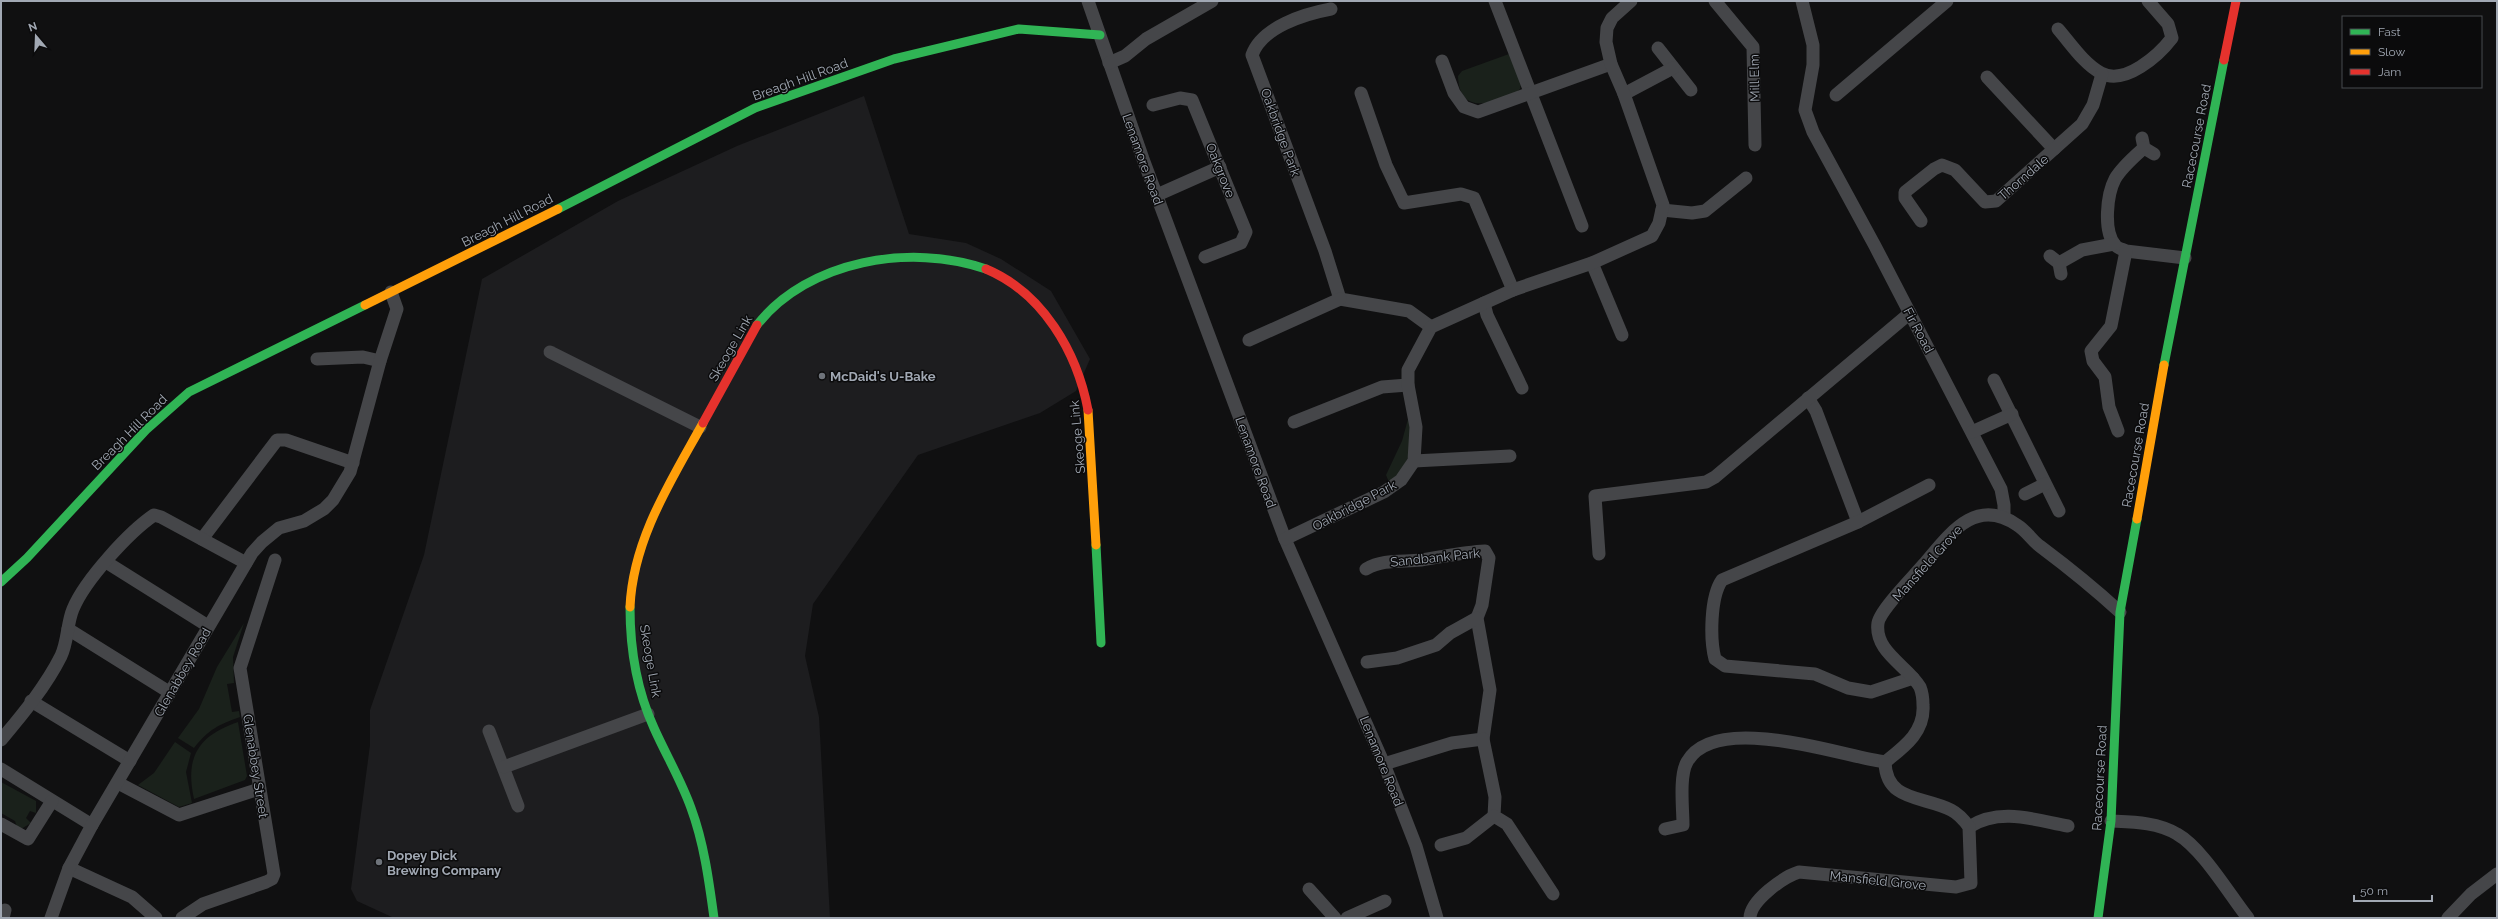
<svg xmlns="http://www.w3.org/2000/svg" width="2498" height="919" font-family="Raleway,sans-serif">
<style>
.built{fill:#1d1d1f}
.green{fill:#1a211b}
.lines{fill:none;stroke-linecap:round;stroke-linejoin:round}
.street{stroke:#454649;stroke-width:13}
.fast{stroke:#30b455;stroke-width:9}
.slow{stroke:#ff9f0a;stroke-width:9}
.jam{stroke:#e5322d;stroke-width:9}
.poi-dot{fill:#6e737a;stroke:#0b0b0c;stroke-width:1.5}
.labels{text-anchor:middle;stroke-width:3;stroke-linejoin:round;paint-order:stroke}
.street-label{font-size:13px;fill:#a1a8b3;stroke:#0b0b0c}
.poi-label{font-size:13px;font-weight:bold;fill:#a1a8b3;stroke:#0b0b0c;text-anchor:start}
</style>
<rect width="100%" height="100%" fill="#101011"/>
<polygon class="built" points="864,96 909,234 966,243 1001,259 1051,291 1090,359 1076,391 1040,413 918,455 813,604 805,656 819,717 830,918 394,918 357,901 351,889 370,745 370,710 424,555 482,279 618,201 737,146"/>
<g class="green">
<path d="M1509 54 1521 83 1520 89C1515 94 1509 96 1501 99 1478 107 1459 106 1458 76L1462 71Z"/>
<path d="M1408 419 1410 421C1410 448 1413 465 1389 482L1386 475 1402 441Z"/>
<path d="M244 623 233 657 234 683 227 684 232 712 239 711 240 717C218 725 209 729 194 748L178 738 199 709 217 667Z"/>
<path d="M238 722 247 776 245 780 194 799C185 758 197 736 238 722Z"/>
<polygon points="175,742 191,753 186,772 192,803 179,807 138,785 154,773"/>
<polygon points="1,782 36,801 36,813 30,811 26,818 31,823 21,829 17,827 15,821 1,813"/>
</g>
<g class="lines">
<g class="street">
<polyline points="1088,1 1143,159 1285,539 1384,764 1416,846 1437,918"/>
<polyline points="1495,1 1582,226"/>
<polyline points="1715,1 1753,47 1755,145"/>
<polyline points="1802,1 1813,45 1813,65 1805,110 1813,132 1875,246 2001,489 2004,505 2004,517"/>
<path d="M1331 9C1304 14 1262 27 1252 55L1325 251 1340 299 1409 311 1431 327"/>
<path d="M2058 29C2071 44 2084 64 2101 73 2125 86 2159 55 2172 38L2168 24 2148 1"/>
<polyline points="1658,48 1691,90"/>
<polyline points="1442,61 1454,93 1464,107 1478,112 1611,64"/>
<polyline points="1109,63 1125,56 1146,39 1212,1"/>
<polyline points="1987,77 2054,149"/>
<polyline points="1361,93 1386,165 1404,203 1461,194 1474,198 1513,290"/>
<polyline points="1624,94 1673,68"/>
<polyline points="1836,95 1947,1"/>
<polyline points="1153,105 1180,98 1192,100 1246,232 1241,243 1205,257"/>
<polyline points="2142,138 2144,148 2154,154"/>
<path d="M2144 148C2134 157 2122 167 2115 179 2107 194 2103 231 2115 245 2117 248 2122 249 2126 251L2185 258"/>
<polyline points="1157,195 1220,167"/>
<polyline points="1662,210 1692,213 1705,211 1746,178"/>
<polyline points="1921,221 1905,198 1905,192 1934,169 1942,165 1955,170 1985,202 1996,201 2082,124 2093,105 2102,74"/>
<polyline points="2050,256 2059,263 2061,274"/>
<polyline points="1592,263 1622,335"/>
<polyline points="2059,263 2082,250 2114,244"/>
<polyline points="1484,303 1487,315 1522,388"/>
<polyline points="1249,340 1340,299"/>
<polyline points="550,352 700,427"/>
<polyline points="317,359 363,357 380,361"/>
<polyline points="1994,380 2059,511"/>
<polyline points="1808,398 1816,411 1858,522"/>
<polyline points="1294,422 1382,387 1408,385"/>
<polyline points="2118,431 2109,407 2105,377 2093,361 2091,351 2111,326 2126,251"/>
<polyline points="1972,432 2012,414"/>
<polyline points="1414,461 1510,456"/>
<polyline points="2025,494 2045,484"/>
<polyline points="202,539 277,440 286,440 353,463"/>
<polyline points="1285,539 1384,492 1401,480 1414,461 1416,427 1408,385 1408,370 1431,327 1513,290 1592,263 1652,236 1659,223 1663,205 1624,94 1611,64 1606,42 1607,28 1612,18 1631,1"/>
<polyline points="1599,554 1595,496 1706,482 1715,477 1910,313"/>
<polyline points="106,562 208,626"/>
<path d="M1366 569C1383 559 1402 562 1421 560 1442 557 1463 552 1485 551L1489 558 1482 605 1477 618 1490 690 1483 739 1452 743 1384 764"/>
<polyline points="68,629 169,692"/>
<polyline points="1367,662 1397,658 1436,645 1450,633 1477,618"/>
<path d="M1913 678 1871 692 1848 688 1815 674 1725 666 1715 659C1710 640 1710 597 1722 580L1858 522 1929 485"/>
<polyline points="31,701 130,761"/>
<polyline points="489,731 518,806"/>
<polyline points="1483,739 1495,797 1494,816 1507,824 1553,894"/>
<path d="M1 740C23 714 46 686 61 656 68 641 67 623 73 609 85 580 129 532 154 515L161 517 246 563"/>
<polyline points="504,767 648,714"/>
<polyline points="1,769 92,825"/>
<polyline points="118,783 179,815 259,789"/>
<path d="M2111 821C2132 822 2157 822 2177 834 2202 848 2229 894 2248 918"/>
<polyline points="1,824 28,839 52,801"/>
<path d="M1969 827C2000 807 2035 820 2068 826"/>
<path d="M1665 829 1683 825C1683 809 1679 776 1687 762 1715 711 1841 756 1885 762 1904 747 1925 732 1923 705 1923 699 1922 692 1920 687 1908 666 1874 652 1878 623 1880 610 1914 576 1924 564 1949 535 1975 496 2017 525 2027 531 2032 541 2041 547 2069 568 2095 589 2120 612"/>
<polyline points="1441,845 1466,838 1494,816"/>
<polyline points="69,868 132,897 156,918"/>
<polyline points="1309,889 1335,918"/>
<polyline points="3,918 5,910"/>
<polyline points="51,918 69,868 92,825 252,553 262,542 279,528 304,521 324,509 333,500 350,472 380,361 397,309 391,292"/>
<polyline points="182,918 203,904 266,882 272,879 274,874 240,668 275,560"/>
<polyline points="1347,918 1385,901"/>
<path d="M1750 918C1750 901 1783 877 1799 872L1956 887 1971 883 1969 827C1964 820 1959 814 1951 810 1924 796 1886 802 1885 762"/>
<polyline points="2448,918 2471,894 2497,874"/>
</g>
<g class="fast">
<polyline points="558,209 755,108 894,59 1019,29 1100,35"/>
<path d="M757 325C808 260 911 243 986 269"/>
<polyline points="2164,365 2224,60"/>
<polyline points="1096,545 1101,643"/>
<polyline points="1,582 27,558 146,430 189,392 365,305"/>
<path d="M630 607C630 647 637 691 654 728 666 755 681 780 691 808 704 843 709 881 714 918"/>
<polyline points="2098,918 2111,821 2120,612 2137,519"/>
</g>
<g class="slow">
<polyline points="365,305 558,209"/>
<polyline points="1088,410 1096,545"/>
<polyline points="2137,519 2164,365"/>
<path d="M630 607C633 539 671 481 703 423"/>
</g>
<g class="jam">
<polyline points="2224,60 2236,1"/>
<path d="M986 269C1043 293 1077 352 1088 410"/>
<polyline points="703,423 757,325"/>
</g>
</g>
<g class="poi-dot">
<circle cx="822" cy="376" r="4"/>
<circle cx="379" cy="862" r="4"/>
</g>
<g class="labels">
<g class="street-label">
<text transform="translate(1754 78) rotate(-91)" y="5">Mill Elm</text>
<text transform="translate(800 79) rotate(-20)" y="5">Breagh Hill Road</text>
<text transform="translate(1281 132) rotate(70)" y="5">Oakbridge Park</text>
<text transform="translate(2196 136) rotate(-79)" y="5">Racecourse Road</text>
<text transform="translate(1143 159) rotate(70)" y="5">Lenamore Road</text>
<text transform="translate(1221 170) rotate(68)" y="5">Oakgrove</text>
<text transform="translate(2023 177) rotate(-41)" y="5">Thorndale</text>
<text transform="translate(507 220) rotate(-27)" y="5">Breagh Hill Road</text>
<text transform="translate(1919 330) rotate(62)" y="5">Fir Road</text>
<text transform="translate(730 348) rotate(-60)" y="5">Skeoge Link</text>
<text transform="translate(129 432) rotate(-45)" y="5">Breagh Hill Road</text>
<text transform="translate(1077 437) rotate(-95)" y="5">Skeoge Link</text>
<text transform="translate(2135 455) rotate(-80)" y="5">Racecourse Road</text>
<text transform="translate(1256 462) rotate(70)" y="5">Lenamore Road</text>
<text transform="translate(1354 505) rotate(-28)" y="5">Oakbridge Park</text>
<text transform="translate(1435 557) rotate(-6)" y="5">Sandbank Park</text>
<text transform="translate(1927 563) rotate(-48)" y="5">Mansfield Grove</text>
<text transform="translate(651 661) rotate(80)" y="5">Skeoge Link</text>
<text transform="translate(182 672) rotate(-60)" y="5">Glenabbey Road</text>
<text transform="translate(1382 761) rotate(68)" y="5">Lenamore Road</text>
<text transform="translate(256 766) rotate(81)" y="5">Glenabbey Street</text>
<text transform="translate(2099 778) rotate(-87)" y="5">Racecourse Road</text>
<text transform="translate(1878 880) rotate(6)" y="5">Mansfield Grove</text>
</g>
<g class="poi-label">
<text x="830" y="381">McDaid's U-Bake</text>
<text x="387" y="860">Dopey Dick<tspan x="387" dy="15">Brewing Company</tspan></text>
</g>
</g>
<rect width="2498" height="919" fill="none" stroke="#a1a8b3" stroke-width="4"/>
<rect x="2342" y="16" width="140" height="72" fill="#0b0b0c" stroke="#474a4f"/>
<rect x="2350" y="29" width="20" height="6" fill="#30b455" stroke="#474a4f"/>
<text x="2378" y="36" font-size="12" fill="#a1a8b3">Fast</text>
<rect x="2350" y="49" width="20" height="6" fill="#ff9f0a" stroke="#474a4f"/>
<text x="2378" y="56" font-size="12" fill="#a1a8b3">Slow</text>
<rect x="2350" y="69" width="20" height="6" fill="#e5322d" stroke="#474a4f"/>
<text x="2378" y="76" font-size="12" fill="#a1a8b3">Jam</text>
<g transform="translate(36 36) rotate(341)" stroke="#0b0b0c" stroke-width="3" paint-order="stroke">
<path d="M0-3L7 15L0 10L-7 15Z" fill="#a1a8b3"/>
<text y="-6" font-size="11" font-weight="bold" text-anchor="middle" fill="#a1a8b3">N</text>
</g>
<path d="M2354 895v6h78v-6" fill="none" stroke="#a1a8b3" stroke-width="2"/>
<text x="2360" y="895" font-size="12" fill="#a1a8b3" stroke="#0b0b0c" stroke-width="3" paint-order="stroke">50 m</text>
</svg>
